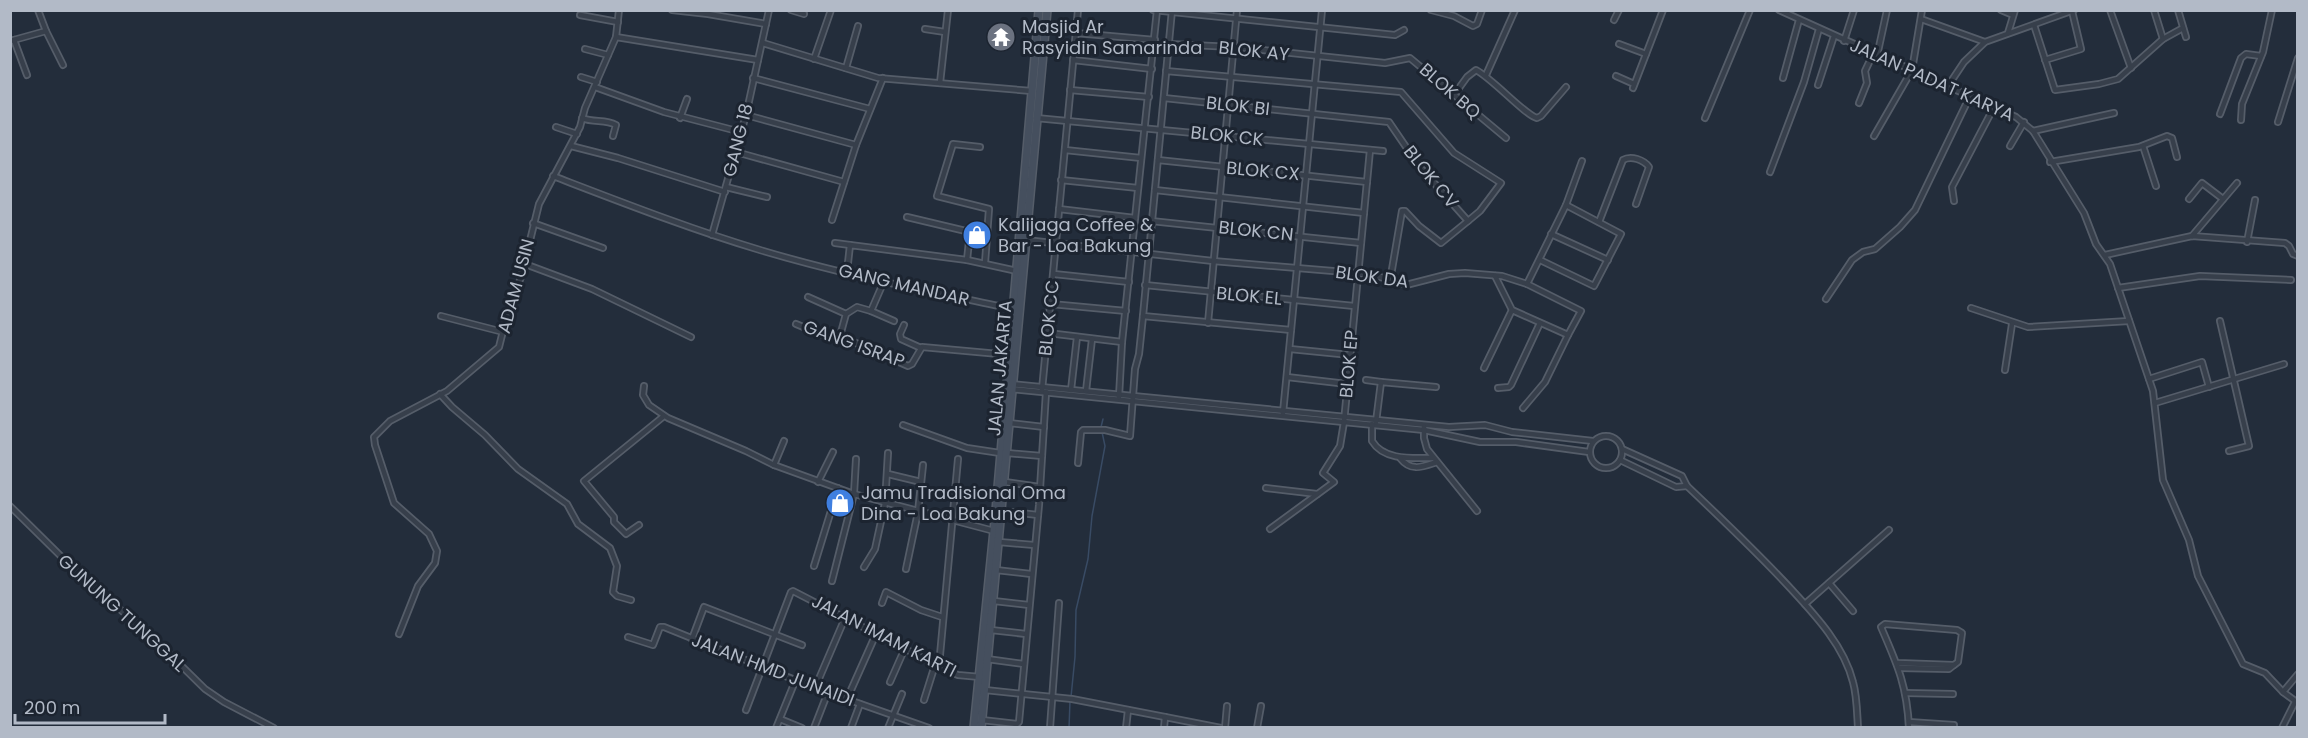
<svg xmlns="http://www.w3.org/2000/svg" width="2308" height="738" font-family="Poppins,sans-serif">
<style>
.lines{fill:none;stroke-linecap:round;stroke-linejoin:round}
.stream{stroke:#394b64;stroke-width:1.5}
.street-casing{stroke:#555d69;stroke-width:8}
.secondary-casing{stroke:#555d69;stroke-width:10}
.street{stroke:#373f4b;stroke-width:4.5}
.secondary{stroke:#454f5e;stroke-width:7}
.labels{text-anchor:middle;stroke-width:6;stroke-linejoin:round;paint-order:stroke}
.poi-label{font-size:18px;fill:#b2bac7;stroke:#1c2430;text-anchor:start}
.street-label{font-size:18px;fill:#b2bac7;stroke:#1c2430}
</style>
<rect width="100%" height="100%" fill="#232d3b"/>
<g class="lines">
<g class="stream">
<polyline points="1101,427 1103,419"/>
<polyline points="1071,697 1075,657 1076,610 1088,559 1092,516 1105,446 1102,432"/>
<polyline points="1069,728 1070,701"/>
</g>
<g class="street-casing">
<g id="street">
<polyline points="672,10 708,14 766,24"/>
<polyline points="791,10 804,14"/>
<polyline points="1153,10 1395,35 1404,30"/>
<polyline points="1172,10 1143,316 1291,330"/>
<polyline points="1431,10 1454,16 1473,26 1477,24 1482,10"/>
<polyline points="1779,10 2016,117 2033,131 2084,213 2096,244 2110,264 2153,391 2163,480 2189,540 2198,576 2243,664 2265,673 2283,692 2298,674"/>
<polyline points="2001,10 2013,15"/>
<polyline points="2110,10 2131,68"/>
<polyline points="2154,10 2163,39"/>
<polyline points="2178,10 2186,37"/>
<polyline points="580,15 618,22"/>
<polyline points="1921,19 1985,42"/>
<polyline points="1614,20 1619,10"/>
<polyline points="2034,25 2055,90 2099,84 2118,79 2163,39 2183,28"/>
<polyline points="925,29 945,32"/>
<polyline points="46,31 63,65"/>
<polyline points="1076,33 1155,40"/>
<polyline points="2008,33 2015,10"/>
<polyline points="616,37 758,60"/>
<polyline points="14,40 27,75"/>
<polyline points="10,41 46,31 38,10"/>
<polyline points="1844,41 1854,10"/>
<polyline points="763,43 878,78 1032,91"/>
<polyline points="1169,44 1234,47 1385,63 1410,58 1506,138"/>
<polyline points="1619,44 1646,54"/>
<polyline points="585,49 608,55"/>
<polyline points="1877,56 1887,10"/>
<polyline points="814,59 831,10"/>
<polyline points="1073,60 1152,69"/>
<polyline points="2045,60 2081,49 2072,11"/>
<polyline points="846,68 858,26"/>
<polyline points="1166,71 1401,92 1454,153 1501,183 1480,211 1468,221"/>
<polyline points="1486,75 1515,10"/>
<polyline points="1616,76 1634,84"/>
<polyline points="581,77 597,82"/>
<polyline points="753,78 870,109"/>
<polyline points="1783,78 1799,20"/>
<polyline points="940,83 948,10"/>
<polyline points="1818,85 1834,36"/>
<polyline points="1948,86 1964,62 1985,42 2074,10"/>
<polyline points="595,87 664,112 741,132"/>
<polyline points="1633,88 1663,10"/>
<polyline points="1070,90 1149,97"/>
<path d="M1454 95 1467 77 1476 70C1493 79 1525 115 1537 118L1541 116 1566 87"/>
<polyline points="1164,98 1389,122 1419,166 1468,221 1441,243 1419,226 1405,211 1402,211 1390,281"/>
<polyline points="1859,103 1867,83 1865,71 1873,54"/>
<polyline points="2220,114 2241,58 2246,54 2261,56"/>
<polyline points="746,115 856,145 883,78"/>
<path d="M582 118C594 123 605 119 616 125L613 136"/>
<polyline points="680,118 687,99"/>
<polyline points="1036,118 1383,151"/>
<polyline points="1705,118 1750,10"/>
<polyline points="2241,120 2242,104 2263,52 2272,10"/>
<polyline points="2278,122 2298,58"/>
<polyline points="556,127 577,134"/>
<polyline points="2033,131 2114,113"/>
<polyline points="1874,136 1912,70 1922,10"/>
<polyline points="571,146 618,158 725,192"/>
<polyline points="2010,146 2024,122"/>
<polyline points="2143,146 2156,186"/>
<polyline points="980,147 953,144 937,196 989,209 985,263"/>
<polyline points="1065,150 1141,158"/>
<polyline points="736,152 844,182"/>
<polyline points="1158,160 1367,182"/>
<polyline points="2050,162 2139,147 2167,136 2172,138 2177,157"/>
<polyline points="1770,172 1804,82 1819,29"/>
<path d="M553 176C621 202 690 229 760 250 843 275 928 291 1013 309"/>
<polyline points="1061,180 1138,188"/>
<polyline points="726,187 767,197"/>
<polyline points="1155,190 1364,213"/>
<polyline points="2189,199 2202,183 2223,199"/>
<polyline points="1954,201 1952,187 1994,107"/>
<polyline points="1059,209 1135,218"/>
<polyline points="907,217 970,232 967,260"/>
<polyline points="832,220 856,145"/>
<polyline points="1151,221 1361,243"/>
<path d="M1599 222 1623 160C1631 155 1644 160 1649 167L1636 204"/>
<polyline points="533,223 603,248"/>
<polyline points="1551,234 1608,260"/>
<polyline points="712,235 746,115 769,10"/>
<polyline points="2192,236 2237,183"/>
<polyline points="1026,240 1213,261 1357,273 1377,276 1406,285 1449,274 1465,273 1502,276 1527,284 1566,205 1582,161"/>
<polyline points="2247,242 2255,200"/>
<polyline points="835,243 850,245"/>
<polyline points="2105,255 2192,236 2285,243 2289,246 2293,254 2298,256"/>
<polyline points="1540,260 1594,286 1621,234 1566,205"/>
<polyline points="525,264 592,289 691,337"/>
<polyline points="847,272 850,245 967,260 1017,271"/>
<polyline points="1054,274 1129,282"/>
<polyline points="1495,276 1512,310 1568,335 1581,311 1527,284"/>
<polyline points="1145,285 1354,306"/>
<polyline points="2118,288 2200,276 2291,280"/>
<polyline points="808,297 846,314"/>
<polyline points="1826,299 1852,260 1863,252 1875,249 1900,227 1915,210 1970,96"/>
<polyline points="1051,304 1126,311"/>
<polyline points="1971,308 2028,327 2129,321"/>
<polyline points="871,311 884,281"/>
<polyline points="441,316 503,332"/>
<polyline points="2220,321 2249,446 2229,451"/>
<polyline points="1208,323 1237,10"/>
<polyline points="796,324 830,338 840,336 908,366 912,364 922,347 1010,355"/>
<polyline points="904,325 900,334 901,339 921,348"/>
<polyline points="1048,333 1122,342"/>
<polyline points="840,336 846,314 857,307 871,311 894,321"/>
<polyline points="1290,349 1350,355"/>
<polyline points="1484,368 1512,310"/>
<polyline points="2005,370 2012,324"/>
<polyline points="1287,377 1347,384"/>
<polyline points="2149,379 2202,362 2209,387"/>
<polyline points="1366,380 1381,382"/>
<polyline points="1011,384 1449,427 1485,425 1512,432 1593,441"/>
<polyline points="644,386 643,395 649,405 668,418 746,451 774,465 854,494 994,531"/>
<polyline points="1498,388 1509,387 1511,385 1540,323"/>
<polyline points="1011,389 1424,430 1480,442 1516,442 1589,452"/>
<polyline points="1042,390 1078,10"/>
<polyline points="1071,390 1077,337"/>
<polyline points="1086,391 1092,339"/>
<polyline points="440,394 452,407 485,435 518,469 567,504 578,524 610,548 617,566 613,592 617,596 631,600"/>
<polyline points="1119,397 1122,342 1157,10"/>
<polyline points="2155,403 2284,364"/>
<polyline points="1523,408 1545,382 1568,335"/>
<polyline points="1283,413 1322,10"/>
<polyline points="1376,422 1381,382 1436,387"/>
<polyline points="1009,423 1044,427"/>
<path d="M1372 424V441C1384 461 1413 458 1433 458"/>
<polyline points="903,425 967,448 1000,453"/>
<polyline points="1424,427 1424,438 1427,449 1477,511"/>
<circle cx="1606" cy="452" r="16"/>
<path d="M1622 449 1682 476 1687 486C1723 520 1758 553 1792 590 1816 616 1844 646 1853 682 1857 696 1857 712 1858 728"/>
<polyline points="1007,453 1042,456"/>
<path d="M1400 458C1411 472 1422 467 1437 462"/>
<polyline points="1620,460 1676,487 1687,486"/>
<polyline points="1078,463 1081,432 1083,430 1105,430 1130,436 1135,369 1139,354 1143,316"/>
<polyline points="774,465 784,441"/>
<polyline points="888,474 921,482"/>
<polyline points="818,482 833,452"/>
<polyline points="1005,482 1040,487"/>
<polyline points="1266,488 1317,494"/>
<polyline points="10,506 81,576 149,634 205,689 224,702 274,728"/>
<polyline points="1002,511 1038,515"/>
<polyline points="639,525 626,534 614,522 614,517 584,481 664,416"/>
<polyline points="1270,529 1334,482 1323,473 1340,446 1344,422 1370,150"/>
<polyline points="999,542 1034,545"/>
<polyline points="814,566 838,488"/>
<polyline points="864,567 875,549 885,503 888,453"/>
<polyline points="906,569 918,512 923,465"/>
<polyline points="996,570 1031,574"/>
<polyline points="832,581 854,494 856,459"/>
<polyline points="1829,583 1853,611"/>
<polyline points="994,601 1029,605"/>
<polyline points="882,603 886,592 921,610 942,617"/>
<polyline points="1805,604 1889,530"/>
<polyline points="991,630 1026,634"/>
<polyline points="399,634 418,586 435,563 437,551 429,534 394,503 375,445 374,437 390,421 447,391 499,347 506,319 521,277 539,204 580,127 585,108 616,37 619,10"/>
<polyline points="628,637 653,645 660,627 664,627 815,688 929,728"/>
<polyline points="692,639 704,607 802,645"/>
<polyline points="987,659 1024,664"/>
<path d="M1898 663 1954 665 1958 662 1962 633 1957 630 1885 624 1881 627C1897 664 1907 685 1909 728"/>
<polyline points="939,666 958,459"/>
<polyline points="1899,668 1949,669 1954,665"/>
<polyline points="890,682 905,648"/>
<polyline points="815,688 845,618"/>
<polyline points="985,690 1072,699 1165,717"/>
<polyline points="2283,692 2298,703"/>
<polyline points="1905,693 1953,694"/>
<polyline points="847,699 876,634"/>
<polyline points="924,700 935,665"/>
<polyline points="746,710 791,592 793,591 948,671 958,675 980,677"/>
<polyline points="780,719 802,728"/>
<polyline points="982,720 1017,724 1019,722 1039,505 1046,392"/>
<polyline points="1909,722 1954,725"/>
<polyline points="776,728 796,679"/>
<polyline points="814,728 828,692"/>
<polyline points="851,728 860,704"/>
<polyline points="888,728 902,694"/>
<polyline points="1050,728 1059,603"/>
<polyline points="1126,728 1128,710"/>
<polyline points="1164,728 1165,717 1221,728"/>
<polyline points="1225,728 1227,706"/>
<polyline points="1257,728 1261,706"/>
<polyline points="2282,728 2295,702"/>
</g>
</g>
<g class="secondary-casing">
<g id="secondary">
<polyline points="974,728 996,511 1039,10"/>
<polyline points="981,728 1047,10"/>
</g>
</g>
<use href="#street" class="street"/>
<use href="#secondary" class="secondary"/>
</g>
<defs>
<g id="temple-disc" transform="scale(1.5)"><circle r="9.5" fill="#6b7280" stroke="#1c2430"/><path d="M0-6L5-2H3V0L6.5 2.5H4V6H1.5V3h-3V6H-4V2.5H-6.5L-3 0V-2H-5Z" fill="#fff"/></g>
<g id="shop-disc" transform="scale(1.5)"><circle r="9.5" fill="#3f7fe0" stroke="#1c2430"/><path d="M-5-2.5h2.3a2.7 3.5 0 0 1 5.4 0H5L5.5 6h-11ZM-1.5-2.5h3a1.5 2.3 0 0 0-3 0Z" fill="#fff"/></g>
</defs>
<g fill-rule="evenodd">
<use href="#temple-disc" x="1001" y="37"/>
<use href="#shop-disc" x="977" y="235"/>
<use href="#shop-disc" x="840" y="503"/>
</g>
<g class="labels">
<g class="poi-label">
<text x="1022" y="33">Masjid Ar<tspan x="1022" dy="21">Rasyidin Samarinda</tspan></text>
<text x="998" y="231">Kalijaga Coffee &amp;<tspan x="998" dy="21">Bar - Loa Bakung</tspan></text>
<text x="861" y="499">Jamu Tradisional Oma<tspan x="861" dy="21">Dina - Loa Bakung</tspan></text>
</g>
<g class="street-label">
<text transform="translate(1254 51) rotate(6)" y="6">BLOK AY</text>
<text transform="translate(1932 80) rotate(24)" y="6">JALAN PADAT KARYA</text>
<text transform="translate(1450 91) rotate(41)" y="6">BLOK BQ</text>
<text transform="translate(1238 106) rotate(6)" y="6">BLOK BI</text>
<text transform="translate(1227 136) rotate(6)" y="6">BLOK CK</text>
<text transform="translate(738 140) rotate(-76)" y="6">GANG 18</text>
<text transform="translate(1263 171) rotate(5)" y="6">BLOK CX</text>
<text transform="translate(1431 177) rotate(51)" y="6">BLOK CV</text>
<text transform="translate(1256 231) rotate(6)" y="6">BLOK CN</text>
<text transform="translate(1372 277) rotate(8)" y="6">BLOK DA</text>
<text transform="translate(904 285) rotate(13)" y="6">GANG MANDAR</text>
<text transform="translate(516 286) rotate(-75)" y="6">ADAM USIN</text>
<text transform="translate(1249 296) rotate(5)" y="6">BLOK EL</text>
<text transform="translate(1049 318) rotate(-84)" y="6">BLOK CC</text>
<text transform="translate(854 344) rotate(20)" y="6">GANG ISRAP</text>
<text transform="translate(1349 364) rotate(-85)" y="6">BLOK EP</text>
<text transform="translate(1000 368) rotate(-85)" y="6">JALAN JAKARTA</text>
<text transform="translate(122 613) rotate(42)" y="6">GUNUNG TUNGGAL</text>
<text transform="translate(884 636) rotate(27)" y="6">JALAN IMAM KARTI</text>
<text transform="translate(773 670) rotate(21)" y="6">JALAN HMD JUNAIDI</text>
</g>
</g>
<rect width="2308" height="738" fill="none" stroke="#b2bac7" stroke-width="24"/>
<path d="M15 714v9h150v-9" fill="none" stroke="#b2bac7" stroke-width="3"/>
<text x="24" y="714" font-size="18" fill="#b2bac7" stroke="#1c2430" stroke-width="4.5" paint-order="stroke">200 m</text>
</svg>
